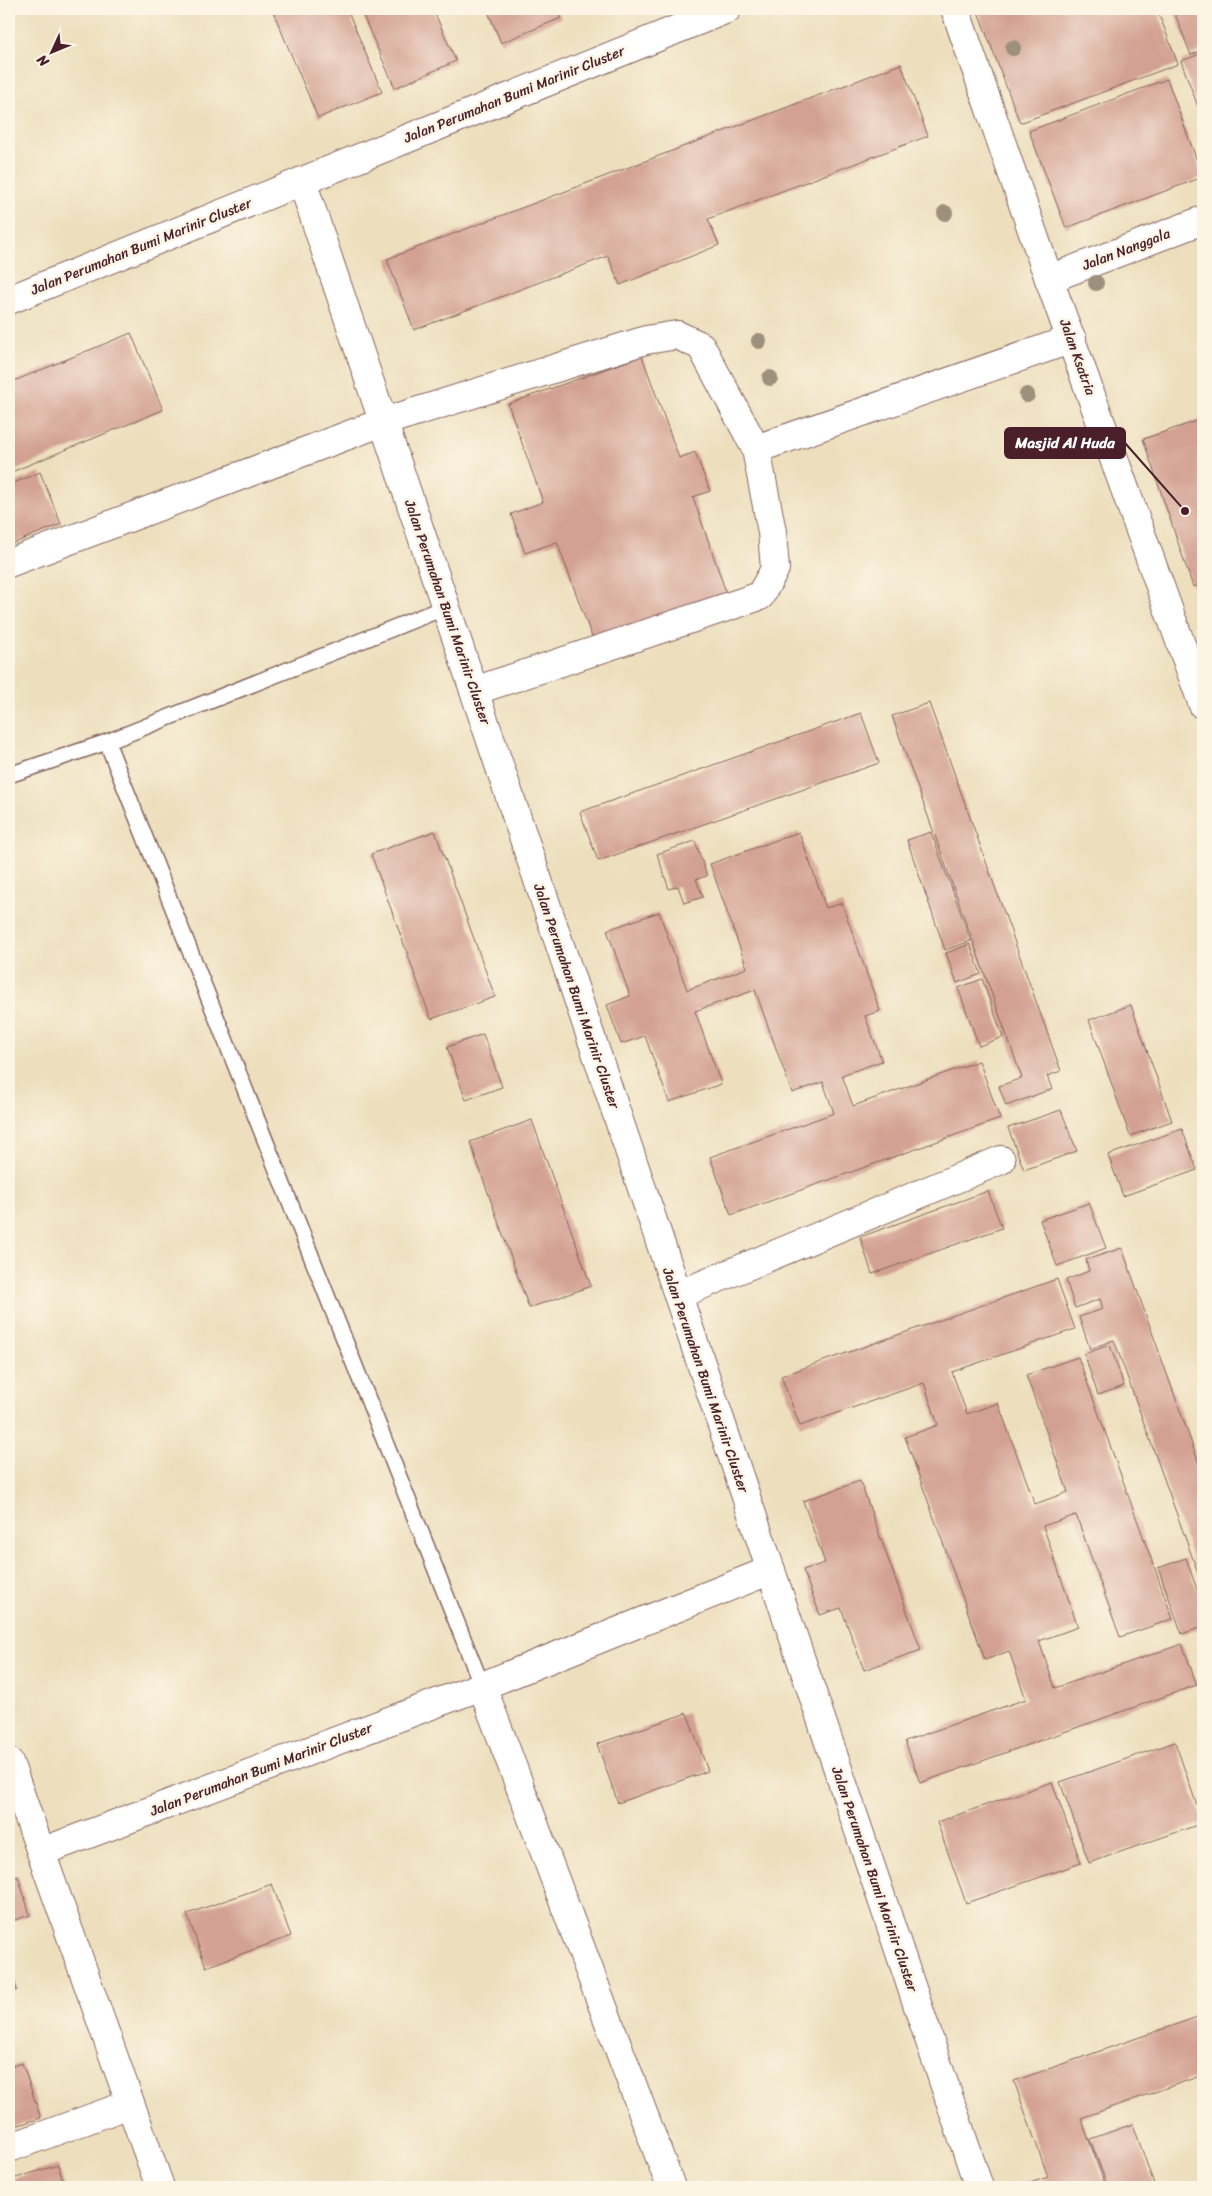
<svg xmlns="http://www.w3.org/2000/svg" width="1212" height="2196" font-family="Sriracha,sans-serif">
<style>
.building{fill:#d3a193}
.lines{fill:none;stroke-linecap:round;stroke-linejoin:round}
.service-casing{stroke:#83625e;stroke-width:18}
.minor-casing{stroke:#83625e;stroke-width:30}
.tertiary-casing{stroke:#83625e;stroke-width:30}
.service{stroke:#fff;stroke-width:15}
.minor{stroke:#fff;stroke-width:28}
.tertiary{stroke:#fff;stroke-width:28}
.tree{fill:#9d907d}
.labels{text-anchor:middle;stroke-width:5;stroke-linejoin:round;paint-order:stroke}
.street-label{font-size:14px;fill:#4a1f2b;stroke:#fcf5e5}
.leader{fill:none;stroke:#4a1f2b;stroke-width:2}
.callout-dot{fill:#4a1f2b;stroke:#fcf5e5;stroke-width:2}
.callout{fill:#4a1f2b;stroke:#4a1f2b;stroke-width:2}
.callout-label{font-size:15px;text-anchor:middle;font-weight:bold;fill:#fff}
</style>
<rect width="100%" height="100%" fill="#fcf5e5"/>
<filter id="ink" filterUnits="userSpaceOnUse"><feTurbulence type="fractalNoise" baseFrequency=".02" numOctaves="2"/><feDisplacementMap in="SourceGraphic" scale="10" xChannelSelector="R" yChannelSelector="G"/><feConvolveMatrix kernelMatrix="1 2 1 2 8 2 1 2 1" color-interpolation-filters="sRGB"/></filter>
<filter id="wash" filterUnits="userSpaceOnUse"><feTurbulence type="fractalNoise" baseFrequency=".0096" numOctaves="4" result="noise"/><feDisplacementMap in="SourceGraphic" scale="20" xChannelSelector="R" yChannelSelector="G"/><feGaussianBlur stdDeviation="1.12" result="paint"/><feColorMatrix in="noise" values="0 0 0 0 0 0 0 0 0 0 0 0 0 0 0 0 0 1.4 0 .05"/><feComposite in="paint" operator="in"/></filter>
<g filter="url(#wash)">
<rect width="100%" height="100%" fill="#eddfbd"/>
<g id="blocks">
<g class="building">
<polygon points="272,9 347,9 382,92 318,118"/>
<polygon points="360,9 433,9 456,61 395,88"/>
<polygon points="487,9 557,9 561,18 501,43"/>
<polygon points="977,9 1157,9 1178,64 1020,123"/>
<polygon points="1173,9 1203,9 1203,50 1191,55"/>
<polygon points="1203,53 1203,120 1181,61"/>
<polygon points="901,64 928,136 708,219 719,245 620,285 608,256 414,330 387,259"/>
<polygon points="1167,79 1203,177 1066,228 1029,131"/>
<polygon points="131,333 163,410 9,473 9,383"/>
<polygon points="642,356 679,458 695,452 710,491 693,497 728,598 595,645 557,542 525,553 511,514 543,502 508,404"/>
<polygon points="1203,419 1203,584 1193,587 1143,439"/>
<polygon points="40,472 61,524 9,545 9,485"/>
<polygon points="929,703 1061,1071 1047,1076 1052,1089 1006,1106 999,1086 1022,1078 892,716"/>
<polygon points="861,713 879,763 598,861 580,812"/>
<polygon points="435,831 495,997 431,1019 371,854"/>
<polygon points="799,832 826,908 842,903 880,1011 865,1016 882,1061 842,1075 853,1106 979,1061 1000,1119 731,1215 710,1157 834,1113 823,1082 792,1093 755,990 695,1011 721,1084 669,1102 645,1036 621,1044 607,1005 630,996 607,930 659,912 687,990 747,968 710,864"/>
<polygon points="931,832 971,941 945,950 907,840"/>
<polygon points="695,841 707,876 696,879 703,897 684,903 678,886 669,889 657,854"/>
<polygon points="970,944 981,974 957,983 946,953"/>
<polygon points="982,979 1003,1037 979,1046 958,988"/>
<polygon points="1131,1005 1172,1121 1130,1136 1089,1020"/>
<polygon points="483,1034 502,1087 466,1100 447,1047"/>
<polygon points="1061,1110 1077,1151 1024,1170 1008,1128"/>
<polygon points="532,1120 591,1286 529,1308 470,1142"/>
<polygon points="1182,1129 1197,1170 1123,1196 1108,1155"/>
<polygon points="988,1191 1002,1228 872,1274 860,1237"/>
<polygon points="1089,1203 1106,1248 1057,1266 1040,1220"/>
<polygon points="1122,1248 1203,1475 1203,1587 1114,1340 1090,1349 1079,1317 1103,1309 1100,1299 1075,1308 1066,1280 1089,1271 1086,1260"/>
<polygon points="1057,1279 1075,1329 952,1372 967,1414 998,1403 1035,1504 1068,1492 1026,1375 1078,1357 1173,1619 1120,1637 1076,1515 1043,1526 1078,1627 1039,1641 1055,1688 1182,1644 1197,1685 920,1783 905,1741 1026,1699 1009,1651 985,1660 905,1437 938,1425 924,1383 800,1426 781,1376"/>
<polygon points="1110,1345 1124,1386 1098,1395 1084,1354"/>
<polygon points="860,1481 921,1650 864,1670 841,1608 820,1615 803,1570 825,1563 803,1501"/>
<polygon points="1186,1558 1203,1607 1203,1627 1182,1634 1158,1568"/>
<polygon points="687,1713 708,1771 618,1803 597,1744"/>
<polygon points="1175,1742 1203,1823 1089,1863 1060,1782"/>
<polygon points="1052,1782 1081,1863 966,1903 937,1822"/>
<polygon points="18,1876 30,1915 9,1922 9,1879"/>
<polygon points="272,1884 291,1936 206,1967 187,1914"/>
<polygon points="9,1967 17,1990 9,1992"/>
<polygon points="1203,2015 1203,2075 1081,2118 1106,2187 1018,2187 1048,2177 1014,2081"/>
<polygon points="22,2063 41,2118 9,2128 9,2067"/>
<polygon points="1133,2124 1155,2187 1108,2187 1090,2139"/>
<polygon points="58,2165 65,2187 9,2187 9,2180"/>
<polygon points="286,2183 288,2187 274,2187"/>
</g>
</g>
</g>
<g filter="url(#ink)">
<use href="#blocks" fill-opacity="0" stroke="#83625e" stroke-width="1"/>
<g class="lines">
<g class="service-casing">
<g id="service">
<polyline points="446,607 107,742 482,1686"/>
<polyline points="9,775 107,742"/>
</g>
</g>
<g class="minor-casing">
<g id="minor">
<polyline points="302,181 979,2187"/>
<polyline points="1049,279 1203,220"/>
<polyline points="9,300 727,9"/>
<polyline points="756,449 1072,339"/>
<polyline points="9,563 383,422 646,340 677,335 701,346 756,449 772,532 775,569 760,596 474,691"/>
<polyline points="678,1295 1001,1160"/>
<polyline points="482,1686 671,2187"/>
<polyline points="9,1762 160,2187"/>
<polyline points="41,1852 482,1686 771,1570"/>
<polyline points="9,2148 130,2104"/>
</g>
</g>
<g class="tertiary-casing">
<polyline id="tertiary" points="955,9 1049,279 1203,705"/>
</g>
<use href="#service" class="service"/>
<use href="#minor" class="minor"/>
<use href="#tertiary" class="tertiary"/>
</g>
<g class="tree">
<circle cx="1013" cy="48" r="8"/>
<circle cx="945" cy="213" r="8"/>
<circle cx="1096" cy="283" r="8"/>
<circle cx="759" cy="341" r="8"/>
<circle cx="770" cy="378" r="8"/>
<circle cx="1027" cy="395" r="8"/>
</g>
</g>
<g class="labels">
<g class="street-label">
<text transform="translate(514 94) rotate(-22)" y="5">Jalan Perumahan Bumi Marinir Cluster</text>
<text transform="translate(141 246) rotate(-22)" y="5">Jalan Perumahan Bumi Marinir Cluster</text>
<text transform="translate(1126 249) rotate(-21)" y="5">Jalan Nanggala</text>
<text transform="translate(1078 357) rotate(70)" y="5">Jalan Ksatria</text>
<text transform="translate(448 612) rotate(71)" y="5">Jalan Perumahan Bumi Marinir Cluster</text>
<text transform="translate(577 996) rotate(71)" y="5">Jalan Perumahan Bumi Marinir Cluster</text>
<text transform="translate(706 1380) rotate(71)" y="5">Jalan Perumahan Bumi Marinir Cluster</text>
<text transform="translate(261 1769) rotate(-21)" y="5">Jalan Perumahan Bumi Marinir Cluster</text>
<text transform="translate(875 1879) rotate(71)" y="5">Jalan Perumahan Bumi Marinir Cluster</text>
</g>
</g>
<path class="leader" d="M1185 511L1125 443"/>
<circle class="callout-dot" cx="1185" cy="511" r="5"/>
<rect class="callout" x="1005" y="428" width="120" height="30" rx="5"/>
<g class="callout-label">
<text x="1065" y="448">Masjid Al Huda</text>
</g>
<rect width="1212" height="2196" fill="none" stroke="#fcf5e5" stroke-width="30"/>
<g transform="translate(52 52) rotate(226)" stroke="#fcf5e5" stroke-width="4" paint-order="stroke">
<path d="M0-4L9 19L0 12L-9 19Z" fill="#4a1f2b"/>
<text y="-8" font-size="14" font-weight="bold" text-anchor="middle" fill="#4a1f2b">N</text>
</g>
</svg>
